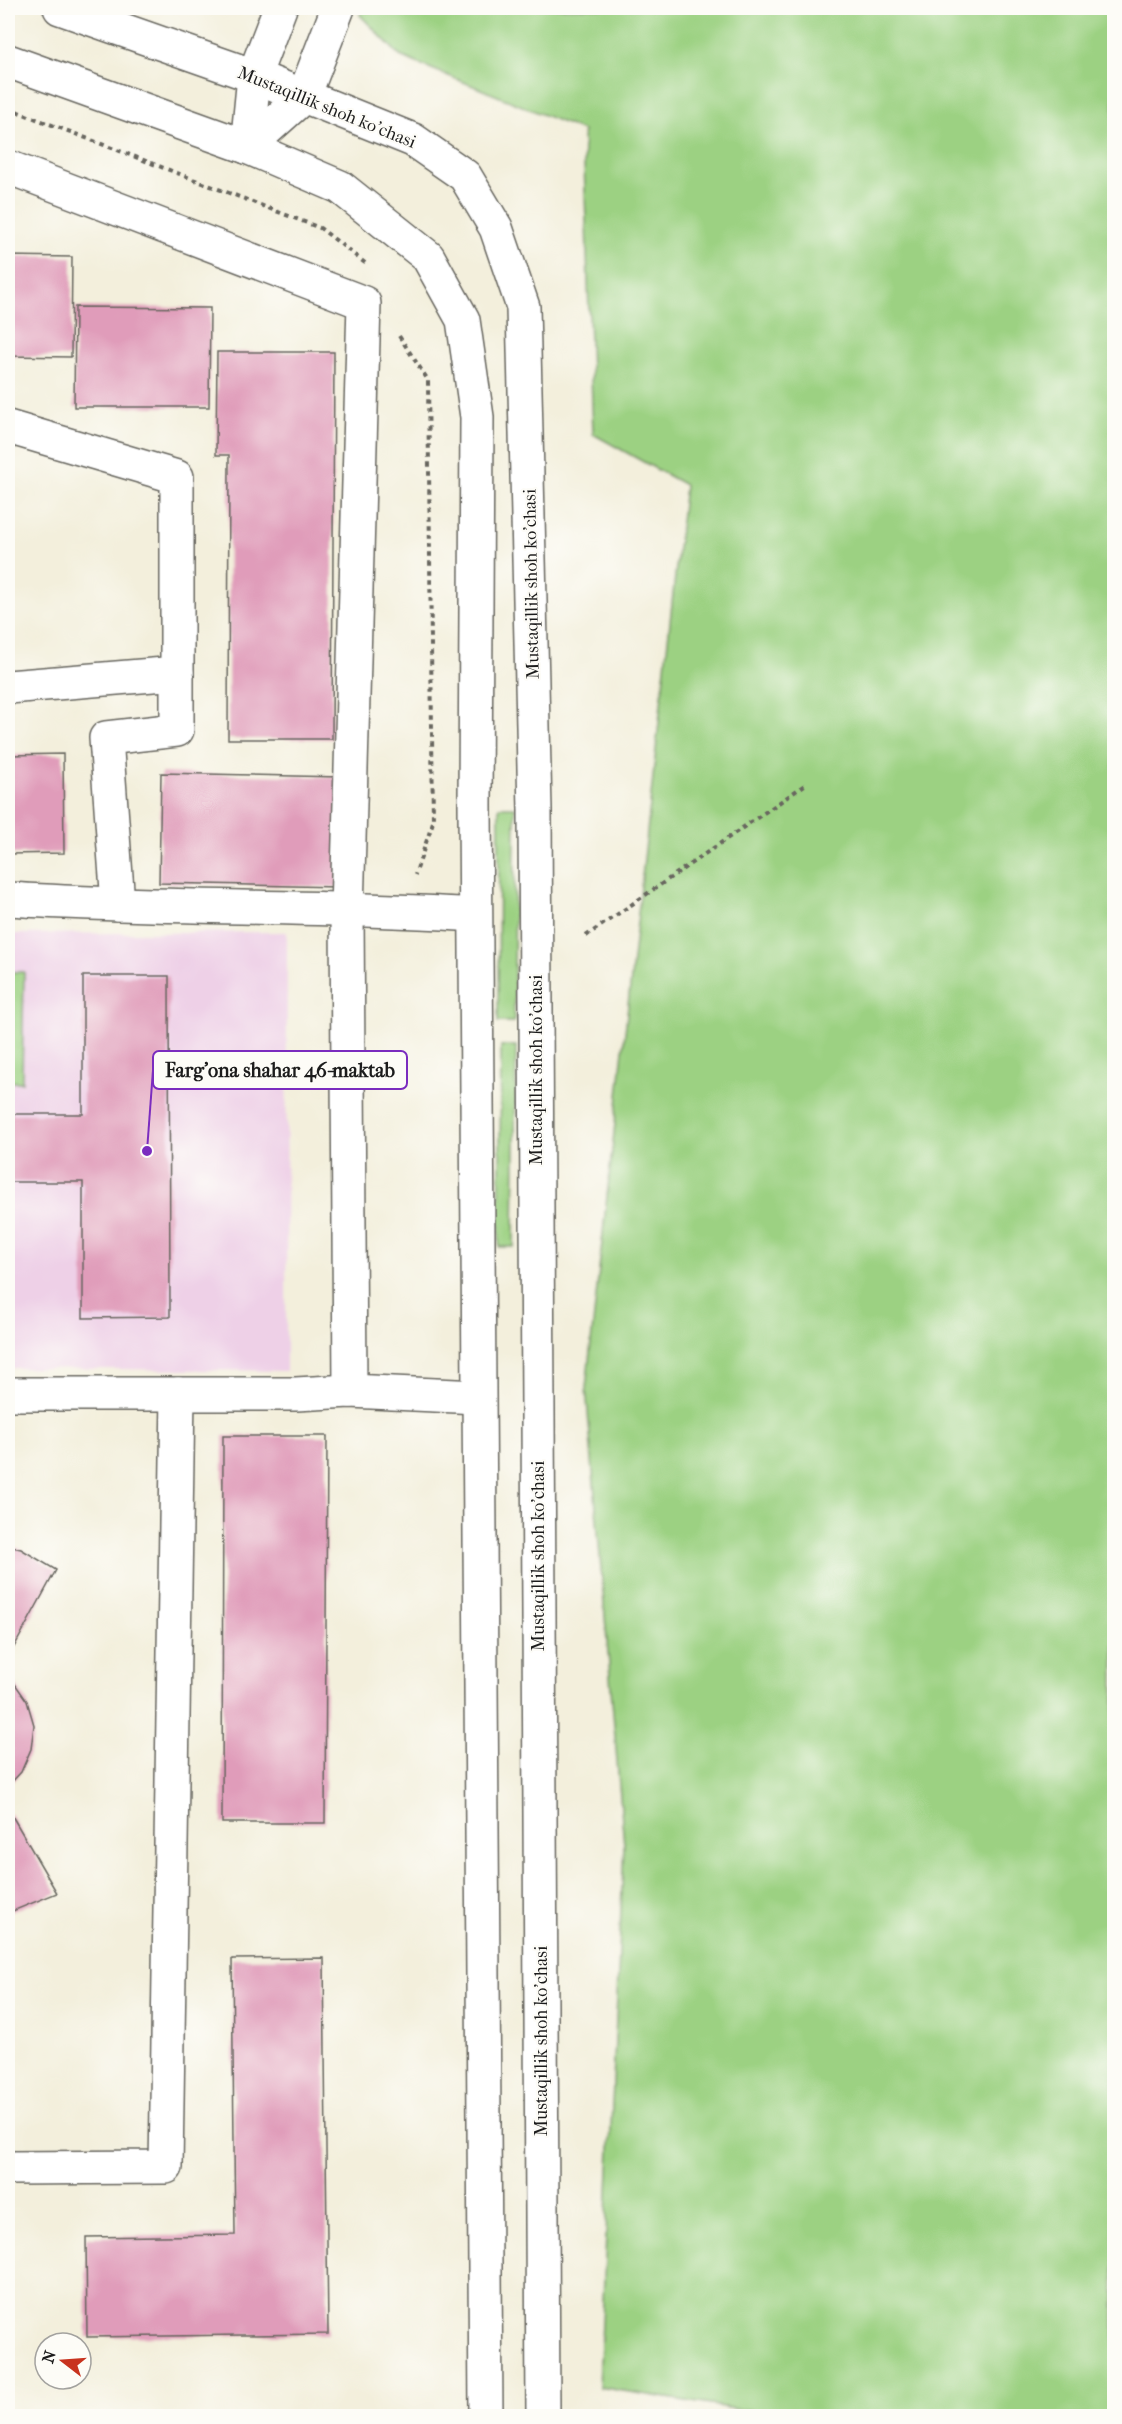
<svg xmlns="http://www.w3.org/2000/svg" width="1122" height="2424" font-family="'IM FELL French Canon',serif">
<style>
.built{fill:#eed0e7}
.green{fill:#9cd182;stroke:#5c764f;stroke-width:1.5}
.building{fill:#e09cba}
.lines{fill:none;stroke-linecap:round;stroke-linejoin:round}
.minor-casing{stroke:#67665f;stroke-width:36}
.path{stroke:#67665f;stroke-width:4;stroke-dasharray:4.5 4.5;stroke-linecap:butt}
.minor{stroke:#fff;stroke-width:33}
.labels{text-anchor:middle;stroke-width:4.5;stroke-linejoin:round;paint-order:stroke}
.street-label{font-size:18px;fill:#1c1c1c;stroke:#fdfcf7}
.leader{fill:none;stroke:#7b2cbf;stroke-width:2}
.callout-dot{fill:#7b2cbf;stroke:#fdfcf7;stroke-width:2}
.callout{fill:#fdfcf7;stroke:#7b2cbf;stroke-width:2}
.callout-label{font-size:20px;text-anchor:middle;font-weight:bold;fill:#1c1c1c}
</style>
<rect width="100%" height="100%" fill="#fdfcf7"/>
<filter id="ink" filterUnits="userSpaceOnUse"><feTurbulence type="fractalNoise" baseFrequency=".0167" numOctaves="2"/><feDisplacementMap in="SourceGraphic" scale="12" xChannelSelector="R" yChannelSelector="G"/><feConvolveMatrix kernelMatrix="1 2 1 2 8 2 1 2 1" color-interpolation-filters="sRGB"/></filter>
<filter id="wash" filterUnits="userSpaceOnUse"><feTurbulence type="fractalNoise" baseFrequency=".008" numOctaves="4" result="noise"/><feDisplacementMap in="SourceGraphic" scale="24" xChannelSelector="R" yChannelSelector="G"/><feGaussianBlur stdDeviation="1.35" result="paint"/><feColorMatrix in="noise" values="0 0 0 0 0 0 0 0 0 0 0 0 0 0 0 0 0 1.4 0 .05"/><feComposite in="paint" operator="in"/></filter>
<g filter="url(#wash)">
<rect width="100%" height="100%" fill="#f3efdc"/>
<polygon class="built" points="287,932 286,1371 8,1368 8,934"/>
<g class="green">
<polygon points="362,8 1114,8 1114,2416 779,2416 599,2387 624,1845 586,1388 685,485 593,434 583,131 400,56 360,15"/>
<polygon points="499,807 515,807 514,1022 498,1022"/>
<polygon points="8,972 24,972 22,1082 8,1082"/>
<polygon points="501,1046 516,1046 514,1247 499,1247"/>
</g>
<g id="blocks">
<g class="building">
<polygon points="8,256 72,257 71,357 8,356"/>
<polygon points="75,307 210,308 209,407 74,407"/>
<polygon points="217,352 334,352 332,739 228,739 229,455 216,455"/>
<polygon points="63,754 64,853 8,854 8,755"/>
<polygon points="161,773 341,777 338,887 159,883"/>
<polygon points="83,976 169,976 170,1317 83,1318 83,1182 8,1182 8,1114 83,1114"/>
<polygon points="223,1436 327,1436 325,1823 222,1823"/>
<polygon points="8,1546 21,1549 56,1570 13,1649 8,1646"/>
<polygon points="8,1677 13,1681 27,1701 34,1725 31,1749 21,1772 8,1786"/>
<polygon points="11,1814 57,1893 8,1913 8,1816"/>
<polygon points="324,1958 328,2334 87,2337 86,2237 235,2235 232,1959"/>
</g>
</g>
</g>
<g filter="url(#ink)">
<use href="#blocks" fill-opacity="0" stroke="#67665f" stroke-width="1.5"/>
<g class="lines">
<g class="minor-casing">
<g id="minor">
<polyline points="60,8 254,76 413,140 465,176 496,228 523,307 535,810 543,2416"/>
<polyline points="8,61 247,147 340,187 428,257 463,320 477,417 475,805 486,2416"/>
<polyline points="247,147 304,96 338,8"/>
<polyline points="247,147 254,76 280,8"/>
<polyline points="8,167 364,303 347,911 350,1391"/>
<polyline points="8,427 177,477 177,730 106,738 118,904"/>
<polyline points="8,687 177,673"/>
<path d="M8 899C163 909 320 905 475 915"/>
<polyline points="8,1394 296,1394 350,1391 478,1397"/>
<polyline points="8,2168 166,2167 178,1394"/>
</g>
</g>
<g class="path">
<polyline points="8,108 320,228 365,263"/>
<polyline points="399,336 428,380 433,822 415,875"/>
<polyline points="586,936 806,784"/>
</g>
<use href="#minor" class="minor"/>
</g>
</g>
<g class="labels">
<g class="street-label">
<text transform="translate(327 107) rotate(22)" y="6">Mustaqillik shoh ko'chasi</text>
<text transform="translate(531 584) rotate(-91)" y="6">Mustaqillik shoh ko'chasi</text>
<text transform="translate(536 1070) rotate(-90)" y="6">Mustaqillik shoh ko'chasi</text>
<text transform="translate(538 1556) rotate(-90)" y="6">Mustaqillik shoh ko'chasi</text>
<text transform="translate(541 2041) rotate(-90)" y="6">Mustaqillik shoh ko'chasi</text>
</g>
</g>
<path class="leader" d="M147 1151L153 1070"/>
<circle class="callout-dot" cx="147" cy="1151" r="6"/>
<rect class="callout" x="153" y="1051" width="254" height="38" rx="6"/>
<g class="callout-label">
<text x="280" y="1077">Farg'ona shahar 46-maktab</text>
</g>
<rect width="1122" height="2424" fill="none" stroke="#fdfcf7" stroke-width="30"/>
<g transform="translate(63 2361) rotate(287)"><circle r="28" fill="#fdfcf7" stroke="#a3a29f" stroke-width="1.5"/>
<path d="M0-4.5L10 22L0 15L-10 22Z" fill="#c8321e"/>
<text y="-9" font-size="16" font-weight="bold" text-anchor="middle" fill="#1c1c1c">N</text>
</g>
</svg>
